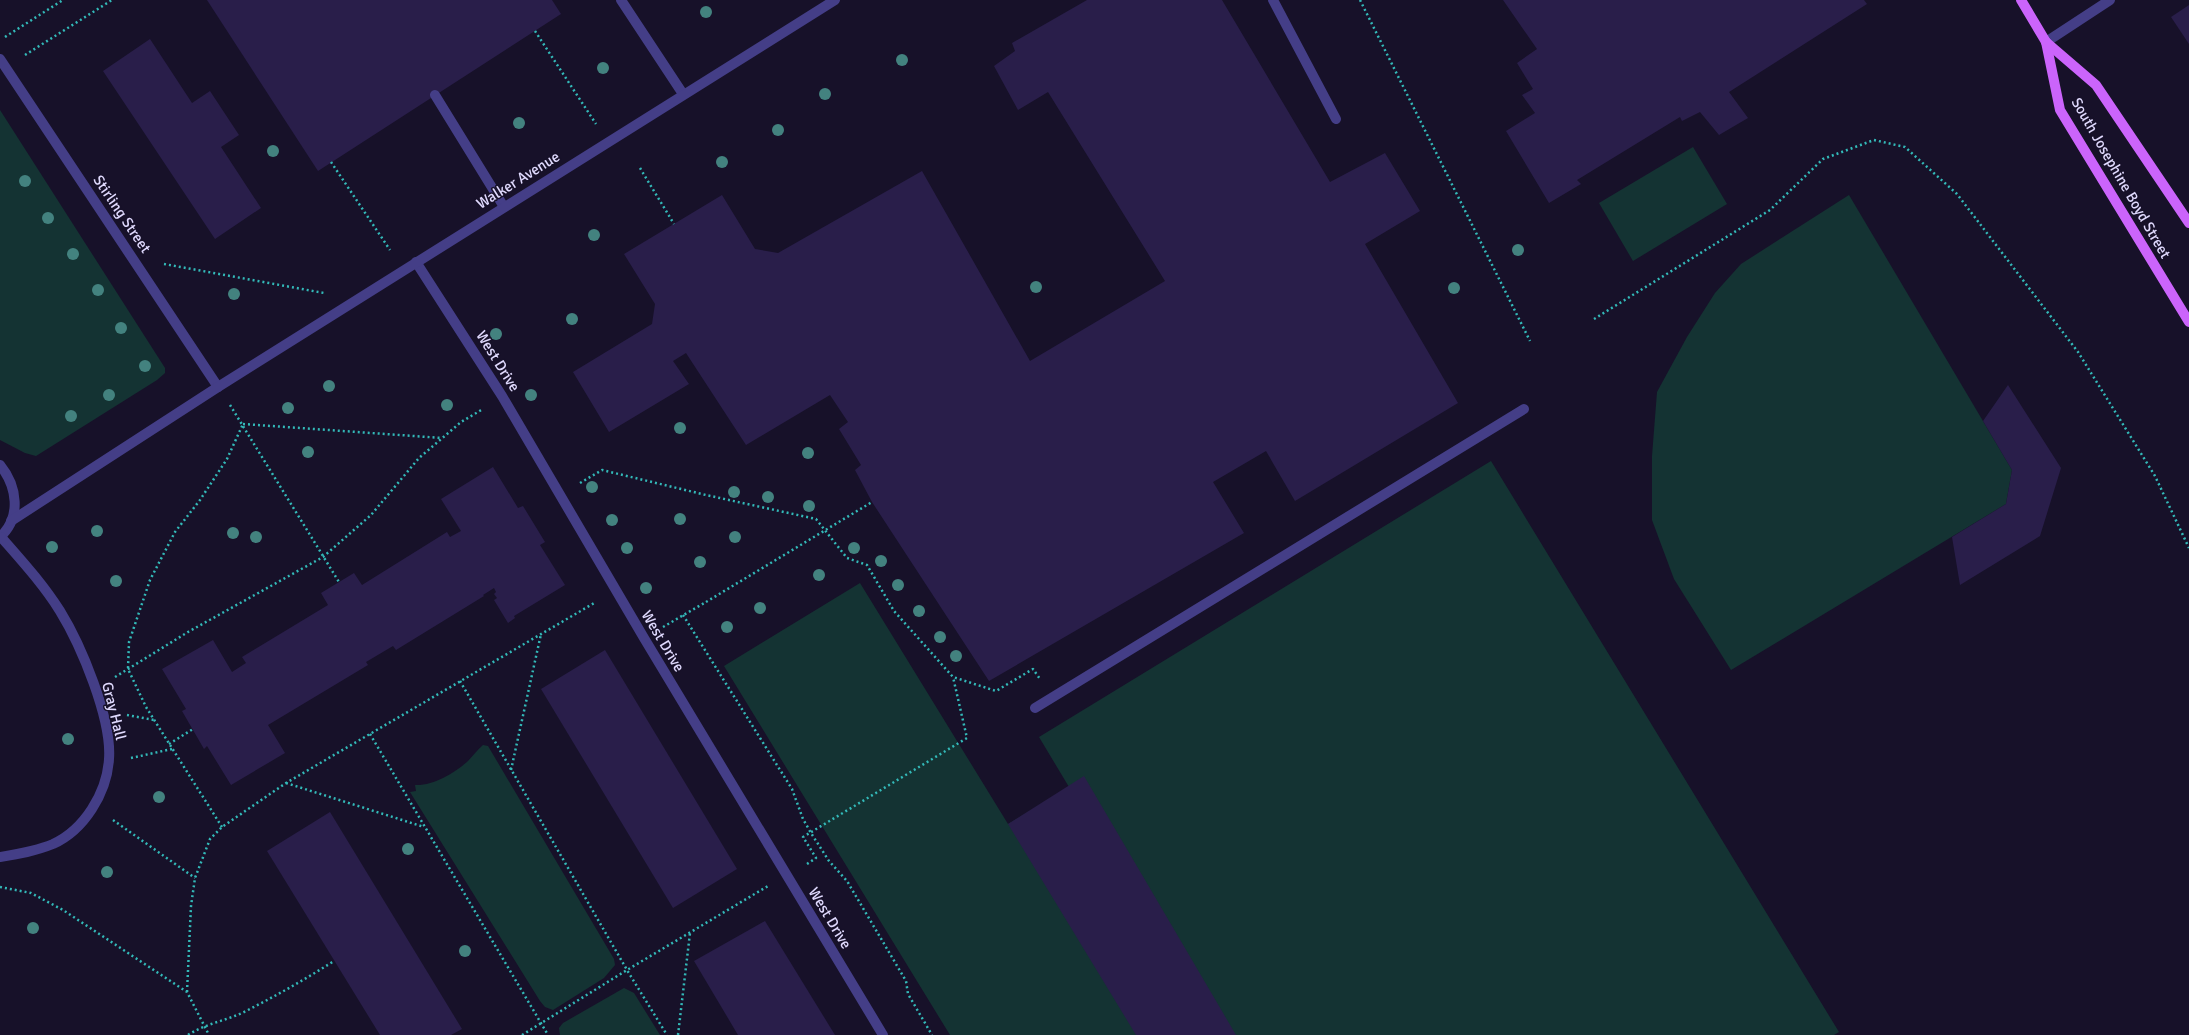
<svg xmlns="http://www.w3.org/2000/svg" width="2189" height="1035" font-family="Signika,sans-serif">
<style>
.green{fill:#143333}
.building{fill:#291e4a}
.lines{fill:none;stroke-linecap:round;stroke-linejoin:round}
.path{stroke:#33b9b8;stroke-width:2.5;stroke-dasharray:2 3;stroke-linecap:butt}
.minor{stroke:#443e87;stroke-width:10}
.major{stroke:#cb64fb;stroke-width:10}
.path-bridge{stroke:#33b9b8;stroke-width:2.5;stroke-dasharray:2 3;stroke-linecap:butt}
.tree{fill:#43827f}
.labels{text-anchor:middle;stroke-width:3;stroke-linejoin:round;paint-order:stroke}
.street-label{font-size:15px;fill:#e0dafe;stroke:#171129}
</style>
<rect width="100%" height="100%" fill="#171129"/>
<g class="green">
<polygon points="0,110 165,368 165,373 157,380 36,456 25,453 0,440"/>
<polygon points="1693,147 1727,204 1633,261 1599,203"/>
<polygon points="1849,195 2012,470 2006,504 1731,670 1674,579 1652,520 1652,456 1657,392 1687,337 1715,293 1741,264"/>
<polygon points="1491,461 1839,1032 1834,1035 950,1035 724,666 860,583 1008,824 1069,787 1039,737"/>
<path d="M483 745 488 746 614 959 615 965 604 978 553 1010 545 1007 540 1001 410 792 416 791 415 785C433 786 455 773 468 761 473 756 477 750 483 745Z"/>
<polygon points="624,988 634,993 660,1035 560,1035 559,1028 563,1023"/>
</g>
<g class="building">
<polygon points="207,0 552,0 561,14 318,171"/>
<polygon points="1087,0 1222,0 1330,182 1385,153 1420,211 1365,244 1458,403 1295,501 1266,451 1213,482 1244,533 989,681 872,502 855,470 861,465 839,429 848,422 830,395 746,445 686,353 673,361 689,384 609,432 573,372 652,324 655,304 624,254 722,195 755,249 778,253 922,171 1030,361 1165,281 1048,92 1018,110 994,66 1015,51 1012,43"/>
<polygon points="1503,0 1864,0 1867,4 1729,92 1748,118 1719,135 1700,112 1682,121 1680,117 1577,180 1581,184 1549,203 1506,131 1535,113 1522,95 1533,89 1517,63 1537,49"/>
<polygon points="2189,5 2189,44 2171,17"/>
<polygon points="150,39 192,103 210,91 239,135 221,147 261,208 215,239 103,71"/>
<polygon points="2008,385 2061,468 2040,536 1960,585 1952,537 2006,504 2012,470 1983,421"/>
<polygon points="493,467 518,508 523,506 545,542 540,545 565,585 514,616 515,618 508,623 494,600 497,598 494,594 496,592 494,588 483,595 484,596 396,650 393,646 366,662 368,665 268,725 285,753 231,785 207,746 204,749 182,711 186,709 162,669 213,640 232,672 246,663 242,657 328,605 321,593 354,573 362,585 447,532 450,537 461,531 441,499"/>
<polygon points="605,650 737,869 673,908 541,689"/>
<polygon points="1084,776 1236,1035 1136,1035 1008,824"/>
<polygon points="330,812 462,1029 451,1035 380,1035 267,851"/>
<polygon points="765,921 835,1035 738,1035 694,961"/>
</g>
<g class="lines">
<g class="path">
<polyline points="1360,0 1530,341"/>
<polyline points="535,31 596,124"/>
<polyline points="5,37 63,0"/>
<polyline points="25,55 112,0"/>
<polyline points="331,162 390,250"/>
<polyline points="640,168 674,224"/>
<polyline points="164,264 324,293"/>
<polyline points="1594,319 1770,210 1823,159 1874,140 1905,147 1957,194 2078,352 2155,476 2189,548"/>
<polyline points="230,405 339,582"/>
<polyline points="243,424 442,438"/>
<polyline points="580,483 602,470 706,495 816,519 847,558 867,565 894,611 953,677 996,691 1033,669 1040,679"/>
<polyline points="683,615 792,789 803,819 811,833 829,861 847,881 906,981 908,994 932,1035"/>
<polyline points="663,627 706,602"/>
<polyline points="115,677 188,632 323,557 371,515 419,458 461,422 483,409"/>
<polyline points="460,681 627,970 667,1035"/>
<polyline points="127,715 154,720"/>
<polyline points="370,734 548,1035"/>
<polyline points="169,744 193,729"/>
<polyline points="131,758 172,749"/>
<polyline points="511,770 541,634"/>
<polyline points="286,783 424,827"/>
<polyline points="113,820 195,878"/>
<polyline points="222,827 146,707 128,669 129,642 150,580 175,532 200,500 227,459 243,424"/>
<polyline points="807,864 816,858 803,837 967,738 953,677"/>
<polyline points="0,887 31,893 63,910 187,992 209,1035"/>
<polyline points="187,992 191,906 195,878 210,839 222,827 286,783 596,602"/>
<path d="M188 1035C205 1024 224 1021 242 1013 274 997 304 980 334 961"/>
<polyline points="522,1035 627,970 768,886"/>
<polyline points="678,1035 690,933"/>
</g>
<g class="minor">
<polyline points="621,0 683,94"/>
<polyline points="1273,0 1336,119"/>
<polyline points="2046,42 2110,0"/>
<polyline points="0,59 218,387"/>
<polyline points="435,95 504,207"/>
<polyline points="416,262 502,396 644,638 883,1035"/>
<path d="M0 465C17 486 22 517 0 537"/>
<polyline points="11,521 218,387 835,0"/>
<polyline points="1035,708 1524,409"/>
<path d="M0 857C18 854 36 851 53 844 84 830 107 793 109 759 112 719 81 645 60 611 43 584 22 561 1 537"/>
</g>
<g class="major">
<polyline points="2021,0 2046,42 2096,85 2189,223"/>
<polyline points="2046,42 2060,110 2189,322"/>
</g>
<polyline class="path-bridge" points="706,602 872,502"/>
</g>
<g class="tree">
<circle cx="706" cy="12" r="6"/>
<circle cx="902" cy="60" r="6"/>
<circle cx="603" cy="68" r="6"/>
<circle cx="825" cy="94" r="6"/>
<circle cx="519" cy="123" r="6"/>
<circle cx="778" cy="130" r="6"/>
<circle cx="273" cy="151" r="6"/>
<circle cx="722" cy="162" r="6"/>
<circle cx="25" cy="181" r="6"/>
<circle cx="48" cy="218" r="6"/>
<circle cx="594" cy="235" r="6"/>
<circle cx="1518" cy="250" r="6"/>
<circle cx="73" cy="254" r="6"/>
<circle cx="1036" cy="287" r="6"/>
<circle cx="1454" cy="288" r="6"/>
<circle cx="98" cy="290" r="6"/>
<circle cx="234" cy="294" r="6"/>
<circle cx="572" cy="319" r="6"/>
<circle cx="121" cy="328" r="6"/>
<circle cx="496" cy="334" r="6"/>
<circle cx="145" cy="366" r="6"/>
<circle cx="329" cy="386" r="6"/>
<circle cx="109" cy="395" r="6"/>
<circle cx="531" cy="395" r="6"/>
<circle cx="447" cy="405" r="6"/>
<circle cx="288" cy="408" r="6"/>
<circle cx="71" cy="416" r="6"/>
<circle cx="680" cy="428" r="6"/>
<circle cx="308" cy="452" r="6"/>
<circle cx="808" cy="453" r="6"/>
<circle cx="592" cy="487" r="6"/>
<circle cx="734" cy="492" r="6"/>
<circle cx="768" cy="497" r="6"/>
<circle cx="809" cy="506" r="6"/>
<circle cx="680" cy="519" r="6"/>
<circle cx="612" cy="520" r="6"/>
<circle cx="97" cy="531" r="6"/>
<circle cx="233" cy="533" r="6"/>
<circle cx="256" cy="537" r="6"/>
<circle cx="735" cy="537" r="6"/>
<circle cx="52" cy="547" r="6"/>
<circle cx="627" cy="548" r="6"/>
<circle cx="854" cy="548" r="6"/>
<circle cx="881" cy="561" r="6"/>
<circle cx="700" cy="562" r="6"/>
<circle cx="819" cy="575" r="6"/>
<circle cx="116" cy="581" r="6"/>
<circle cx="898" cy="585" r="6"/>
<circle cx="646" cy="588" r="6"/>
<circle cx="760" cy="608" r="6"/>
<circle cx="919" cy="611" r="6"/>
<circle cx="727" cy="627" r="6"/>
<circle cx="940" cy="637" r="6"/>
<circle cx="956" cy="656" r="6"/>
<circle cx="68" cy="739" r="6"/>
<circle cx="159" cy="797" r="6"/>
<circle cx="408" cy="849" r="6"/>
<circle cx="107" cy="872" r="6"/>
<circle cx="33" cy="928" r="6"/>
<circle cx="465" cy="951" r="6"/>
</g>
<g class="labels">
<g class="street-label">
<text transform="translate(2121 178) rotate(60)" y="5">South Josephine Boyd Street</text>
<text transform="translate(518 180) rotate(-32)" y="5">Walker Avenue</text>
<text transform="translate(122 214) rotate(56)" y="5">Stirling Street</text>
<text transform="translate(498 361) rotate(58)" y="5">West Drive</text>
<text transform="translate(663 641) rotate(59)" y="5">West Drive</text>
<text transform="translate(114 711) rotate(76)" y="5">Gray Hall</text>
<text transform="translate(830 918) rotate(59)" y="5">West Drive</text>
</g>
</g>
</svg>
